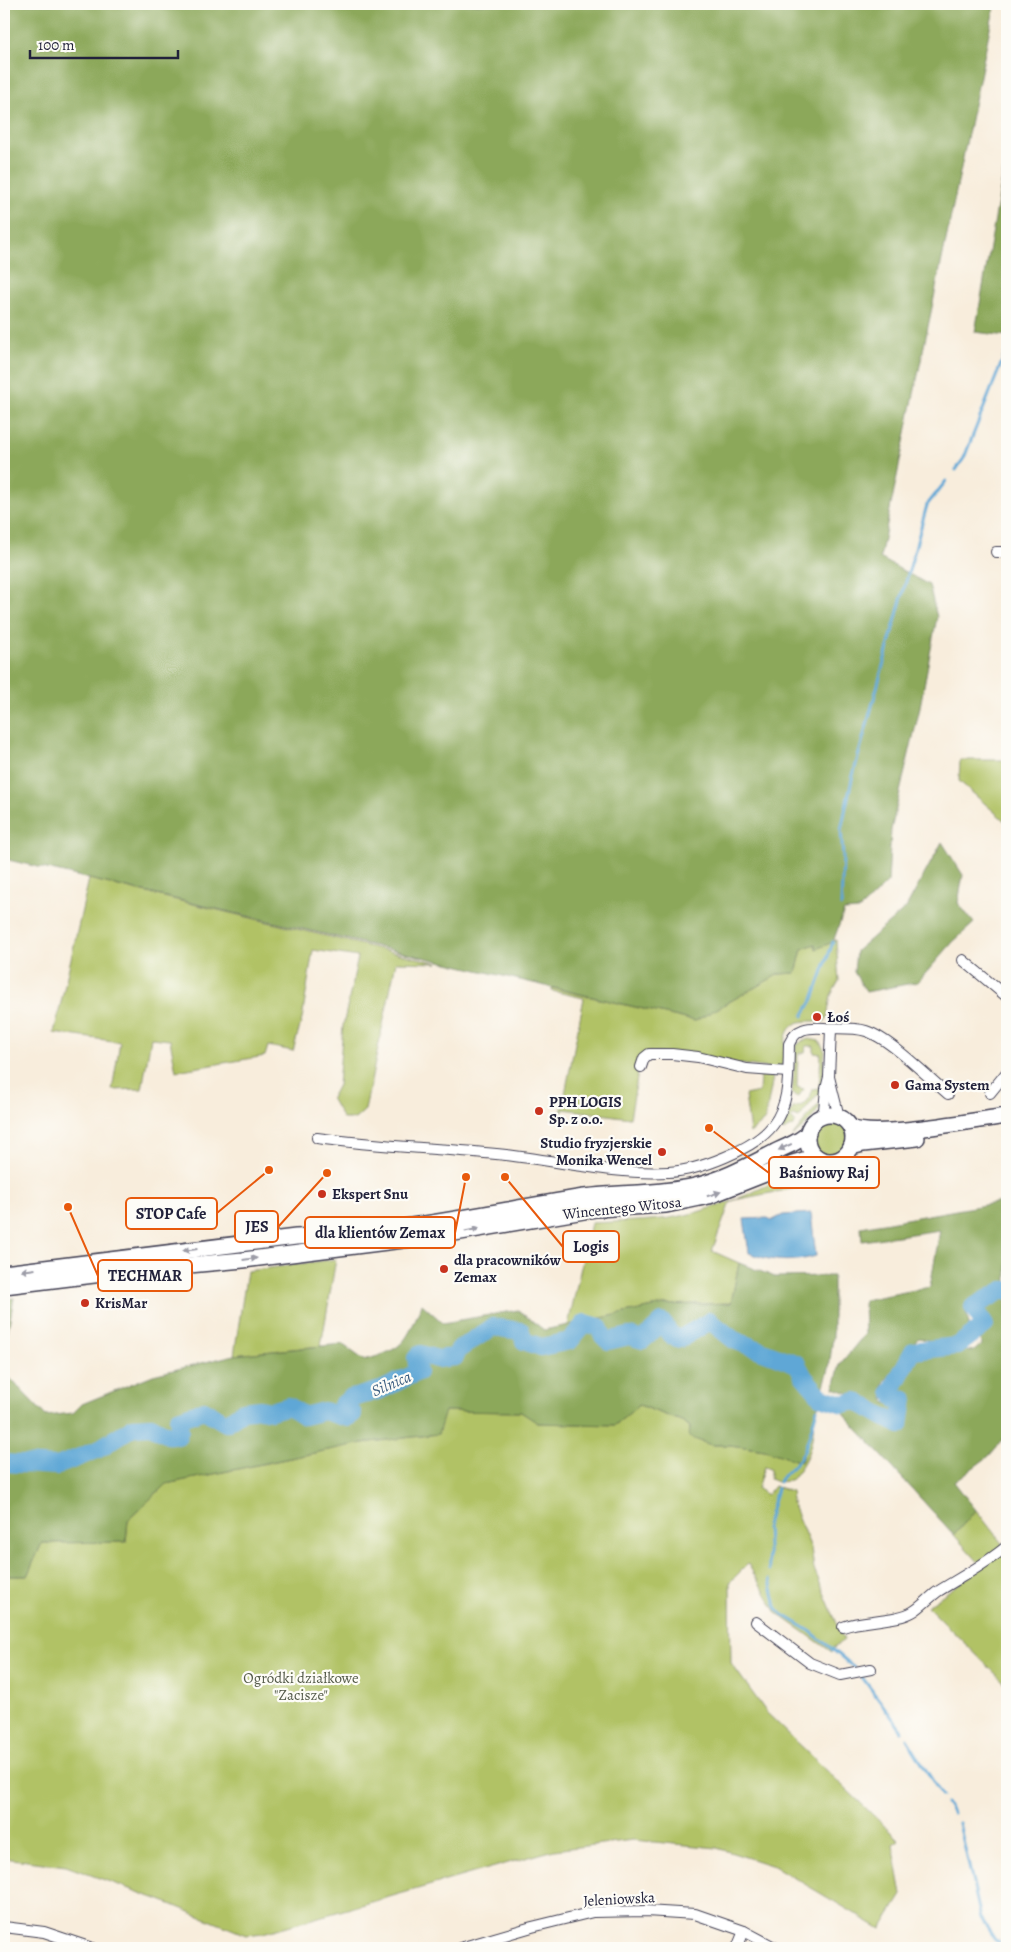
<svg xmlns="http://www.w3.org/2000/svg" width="1011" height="1952" font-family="Alegreya,serif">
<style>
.green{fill:#b1c265;stroke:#6a7250}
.forest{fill:#8ca85a;stroke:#57654a}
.water{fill:#5fa7d6;stroke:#406488}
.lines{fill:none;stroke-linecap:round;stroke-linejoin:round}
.stream{stroke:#5fa7d6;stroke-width:3}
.river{stroke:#5fa7d6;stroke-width:18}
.minor-casing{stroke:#424053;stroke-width:12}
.secondary-casing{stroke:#424053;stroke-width:18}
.minor{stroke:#fff;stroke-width:10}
.secondary{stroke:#fff;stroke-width:15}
.oneway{fill:#9c9ca7}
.poi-dot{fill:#c8321e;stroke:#fdfcf7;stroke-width:2}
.labels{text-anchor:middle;stroke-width:4.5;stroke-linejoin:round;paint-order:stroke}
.poi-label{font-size:15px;font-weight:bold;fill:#22223b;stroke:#fdfcf7;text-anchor:start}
.street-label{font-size:15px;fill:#22223b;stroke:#fdfcf7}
.park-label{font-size:15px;fill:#545a4a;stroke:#fdfcf7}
.water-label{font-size:16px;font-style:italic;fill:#3d5e81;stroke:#fdfcf7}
.leader{fill:none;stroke:#e8590c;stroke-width:2}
.callout-dot{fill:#e8590c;stroke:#fdfcf7;stroke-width:2}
.callout{fill:#fdfcf7;stroke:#e8590c;stroke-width:2}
.callout-label{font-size:16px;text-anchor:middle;font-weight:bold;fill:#22223b}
</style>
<rect width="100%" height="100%" fill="#fdfcf7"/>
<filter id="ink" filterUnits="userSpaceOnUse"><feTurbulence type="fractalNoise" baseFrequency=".02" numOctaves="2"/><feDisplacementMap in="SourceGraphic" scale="10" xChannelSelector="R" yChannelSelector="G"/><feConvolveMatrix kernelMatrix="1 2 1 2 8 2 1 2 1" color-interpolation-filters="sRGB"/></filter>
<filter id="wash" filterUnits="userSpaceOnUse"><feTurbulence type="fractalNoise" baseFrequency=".0096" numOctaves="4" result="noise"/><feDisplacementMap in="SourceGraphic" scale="20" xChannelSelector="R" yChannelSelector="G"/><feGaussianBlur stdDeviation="1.12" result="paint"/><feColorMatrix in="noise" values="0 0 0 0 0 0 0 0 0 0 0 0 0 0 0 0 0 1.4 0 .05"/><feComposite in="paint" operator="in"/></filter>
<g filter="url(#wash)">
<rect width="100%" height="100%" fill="#f8eddc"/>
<g class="green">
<polygon points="960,760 1007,760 1007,823 959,781"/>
<polygon points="89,879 438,963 396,962 365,1110 355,1119 343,1119 331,1098 338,1085 343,1026 358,957 313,950 302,1019 293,1051 268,1046 265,1056 176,1071 170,1040 151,1038 142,1089 112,1090 120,1042 54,1033"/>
<path d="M836 940 839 981 831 995 827 1018 825 1021C817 1022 808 1020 800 1022 779 1028 788 1053 781 1068L777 1069 649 1052 639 1067 630 1118 564 1109 561 1114 584 998 552 991V988L695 1021 779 974 796 973 802 949 815 944 816 949Z"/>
<path d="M809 1039 819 1041 825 1051 822 1093 816 1096 799 1118 793 1116 791 1118 795 1123 792 1127 783 1131 782 1129 793 1108C805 1105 810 1102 812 1089L819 1088 821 1054 814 1053V1046H806L805 1053H798L797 1087 804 1089 798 1097 792 1094 796 1046 802 1041Z"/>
<polygon points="760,1076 773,1077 765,1120 750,1133 745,1095 759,1092"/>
<path d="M821 1104C815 1117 803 1128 792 1137L816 1107Z"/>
<circle cx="829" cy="1138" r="19"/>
<path d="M813 1171 817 1173 823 1183 734 1200 729 1205 712 1251 739 1263 731 1303 663 1305 568 1325 591 1223C625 1221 662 1222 694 1213 712 1208 731 1202 749 1194 770 1184 790 1173 813 1171Z"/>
<polygon points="336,1259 321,1346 234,1355 247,1271"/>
<path d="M639 1405 684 1422 690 1427 689 1437 712 1445H730L765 1450 801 1462 814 1420C812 1448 808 1460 790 1481L777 1482 770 1479V1469L764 1467 757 1488 767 1495 774 1486 791 1491 792 1503 811 1548 814 1569 844 1640 835 1646 832 1652 777 1613 748 1564 730 1582 731 1663 767 1713 899 1840 893 1844 902 1895 881 1929 774 1866 717 1848 633 1840 554 1850 263 1933 246 1935 168 1903 66 1866 4 1858V1576H27L42 1543 126 1542 128 1520 166 1484 362 1443 438 1434 444 1411 521 1412 538 1423 615 1425Z"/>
<polygon points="976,1510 1007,1550 1007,1685 927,1606 983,1567 954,1535"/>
</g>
<g class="forest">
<polygon points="4,4 968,4 971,5 971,4 995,4 880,558 929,585 937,617 919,712 891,830 888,882 859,910 844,911 833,942 816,949 815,944 802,949 796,973 779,974 695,1021 4,859"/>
<polygon points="1007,150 1007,336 975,332"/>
<polygon points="942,842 963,875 958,903 974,923 953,942 918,982 866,992 854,972 856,951 906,908"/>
<path d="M1007 1201V1285L969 1300 966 1312 972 1336 970 1345 938 1343 919 1338C906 1348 909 1352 901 1364 891 1380 878 1375 885 1401L892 1405 899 1404 900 1410 897 1420 889 1419 869 1401 834 1388 840 1364 865 1334 864 1300 930 1287 940 1230 862 1241 861 1227Z"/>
<path d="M739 1263 775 1277 833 1276V1336L829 1369 801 1462 765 1450 730 1445H711L689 1437 690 1427 684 1422 639 1405 615 1425 538 1423 521 1412 445 1411 438 1434 362 1443 166 1484 128 1520 126 1542 42 1543 27 1576H4V1372L46 1416 73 1413 82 1404 153 1375 234 1355 342 1344 364 1360C406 1349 406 1341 422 1304L443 1323 518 1310 544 1330 663 1305 731 1303Z"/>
<path d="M1007 1292V1435L989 1456 954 1482 976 1510 954 1535 832 1401 837 1399 867 1412 886 1426 899 1429C908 1420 907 1410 906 1397L896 1398 892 1396V1386L904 1372 918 1348 926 1347 974 1351 981 1345C980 1332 975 1320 976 1306Z"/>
<polygon points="14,1298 4,1352 4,1299"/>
</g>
<path class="water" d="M811 1213 816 1256C792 1263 772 1262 749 1253L744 1219 768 1218 771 1221 783 1215Z"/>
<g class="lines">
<g class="stream">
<polyline points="956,470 964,458 1007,349"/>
<polyline points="841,906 843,857 841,830 852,779 927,505 946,481"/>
<polyline points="803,1016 813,999 833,942"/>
<polyline points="820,1400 821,1397"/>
<path d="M779 1482C783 1472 797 1466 802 1455 808 1444 813 1422 817 1409"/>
<polyline points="769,1570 767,1525 777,1488"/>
<polyline points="770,1579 776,1607 782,1614 810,1631 854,1667"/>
<polyline points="862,1677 902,1731"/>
<polyline points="907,1739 942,1796"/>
<polyline points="946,1803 953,1814"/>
<polyline points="959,1823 981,1918 995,1940 999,1942"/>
</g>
<path class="river" d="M4 1463 57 1466 97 1450 133 1427 151 1426 168 1435 178 1436 180 1430 178 1419 204 1410 226 1423 243 1411 260 1409 271 1411 289 1406 304 1416 324 1411 347 1418 353 1414 342 1405 349 1399 381 1390 418 1372 416 1358 420 1354 437 1359 455 1357 459 1349 493 1327 521 1331 524 1341 541 1347 570 1341 585 1323 599 1327 603 1336 608 1341 629 1336 643 1340 662 1322 672 1336 680 1339 710 1321 734 1340 797 1364 804 1377 821 1397 843 1404 856 1401C871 1409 884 1418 900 1425L904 1399 897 1400 891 1391 913 1351 957 1346 985 1325 973 1307 1003 1290H1007"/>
</g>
</g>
<g filter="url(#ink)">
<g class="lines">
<g class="minor-casing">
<g id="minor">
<polyline points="996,552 1007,552"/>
<polyline points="963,960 1007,997"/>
<polyline points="641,1067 644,1058 649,1054 672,1054 698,1057 747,1069 788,1072"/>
<polyline points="829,1077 839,1117"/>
<polyline points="990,1093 1007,1072"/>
<polyline points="820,1117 824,1110 826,1089 829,1077 831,1029"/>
<path d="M317 1138C380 1147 443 1148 506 1155 560 1161 614 1175 668 1172 698 1171 755 1149 773 1125 791 1102 788 1071 789 1044 796 1028 808 1027 824 1028 837 1029 853 1027 866 1031 889 1038 928 1077 948 1094"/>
<polyline points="756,1622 810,1663 840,1675 871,1669"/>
<path d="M843 1627C863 1619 897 1622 914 1611 922 1606 929 1598 937 1592 961 1577 986 1564 1007 1546"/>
<polyline points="4,1927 44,1932 92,1948"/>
<polyline points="460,1948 532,1927 593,1912 646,1911 695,1914 744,1931 776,1948"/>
<polyline points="737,1948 744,1931"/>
</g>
</g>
<g class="secondary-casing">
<g id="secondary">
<circle cx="830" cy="1138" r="23"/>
<path d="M851 1128C877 1139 975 1120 1007 1116"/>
<polyline points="851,1147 863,1144 917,1138"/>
<path d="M4 1273 296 1237C391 1234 484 1213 578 1198 617 1192 656 1195 695 1186 725 1179 751 1164 779 1150 789 1145 800 1142 808 1133"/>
<polyline points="4,1286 135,1270 243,1260 443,1235 596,1209 666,1205 709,1196 793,1163 807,1159 818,1158"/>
</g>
</g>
<use href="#minor" class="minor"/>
<use href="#secondary" class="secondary"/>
</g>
<defs><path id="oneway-solid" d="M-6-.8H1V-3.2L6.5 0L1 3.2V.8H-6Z" transform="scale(1.25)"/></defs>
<g class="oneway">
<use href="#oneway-solid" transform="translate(785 1147) rotate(155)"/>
<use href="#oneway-solid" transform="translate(714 1194) rotate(-17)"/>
<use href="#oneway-solid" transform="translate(472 1230) rotate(-12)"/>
<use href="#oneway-solid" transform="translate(190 1250) rotate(173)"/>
<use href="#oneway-solid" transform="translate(250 1259) rotate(-7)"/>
<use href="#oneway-solid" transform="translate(28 1270) rotate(173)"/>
</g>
</g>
<g class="poi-dot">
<circle cx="817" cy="1017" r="5"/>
<circle cx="895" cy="1085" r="5"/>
<circle cx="539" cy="1111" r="5"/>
<circle cx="662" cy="1152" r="5"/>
<circle cx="322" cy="1194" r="5"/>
<circle cx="444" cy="1269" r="5"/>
<circle cx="85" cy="1303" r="5"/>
</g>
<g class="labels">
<g class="poi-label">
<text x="827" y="1022">Łoś</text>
<text x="905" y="1090">Gama System</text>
<text x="549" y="1107">PPH LOGIS<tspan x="549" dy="17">Sp. z o.o.</tspan></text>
<text x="652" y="1148" text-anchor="end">Studio fryzjerskie<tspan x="652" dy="17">Monika Wencel</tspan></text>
<text x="332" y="1199">Ekspert Snu</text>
<text x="454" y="1265">dla pracowników<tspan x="454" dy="17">Zemax</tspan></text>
<text x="95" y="1308">KrisMar</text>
</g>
<g class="street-label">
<text transform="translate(622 1208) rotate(-6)" y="5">Wincentego Witosa</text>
<text transform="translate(619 1899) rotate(-3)" y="5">Jeleniowska</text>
</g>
<g class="park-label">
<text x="301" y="1683">Ogródki działkowe<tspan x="301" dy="17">"Zacisze"</tspan></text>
</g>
<g class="water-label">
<text transform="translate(391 1383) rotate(-23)" y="6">Silnica</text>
</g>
</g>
<path class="leader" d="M709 1128L769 1173M269 1170L217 1213M327 1173L278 1227M466 1177L455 1233M505 1177L563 1247M68 1207L98 1276"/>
<g class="callout-dot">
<circle cx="709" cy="1128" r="5"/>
<circle cx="269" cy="1170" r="5"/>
<circle cx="327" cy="1173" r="5"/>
<circle cx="466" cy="1177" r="5"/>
<circle cx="505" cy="1177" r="5"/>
<circle cx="68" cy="1207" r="5"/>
</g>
<g class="callout">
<rect x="769" y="1157" width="110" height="31" rx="5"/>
<rect x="126" y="1198" width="91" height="31" rx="5"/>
<rect x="235" y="1211" width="43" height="31" rx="5"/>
<rect x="305" y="1217" width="150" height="31" rx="5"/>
<rect x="563" y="1231" width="56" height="31" rx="5"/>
<rect x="98" y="1260" width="94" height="31" rx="5"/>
</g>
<g class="callout-label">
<text x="824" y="1178">Baśniowy Raj</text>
<text x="171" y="1219">STOP Cafe</text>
<text x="257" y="1232">JES</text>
<text x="380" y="1238">dla klientów Zemax</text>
<text x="591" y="1252">Logis</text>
<text x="145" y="1281">TECHMAR</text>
</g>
<rect width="1011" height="1952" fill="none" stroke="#fdfcf7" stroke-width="20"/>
<path d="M30 50v8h148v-8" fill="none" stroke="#22223b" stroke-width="2.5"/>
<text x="38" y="50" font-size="15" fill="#22223b" stroke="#fdfcf7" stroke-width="4" paint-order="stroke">100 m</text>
</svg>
